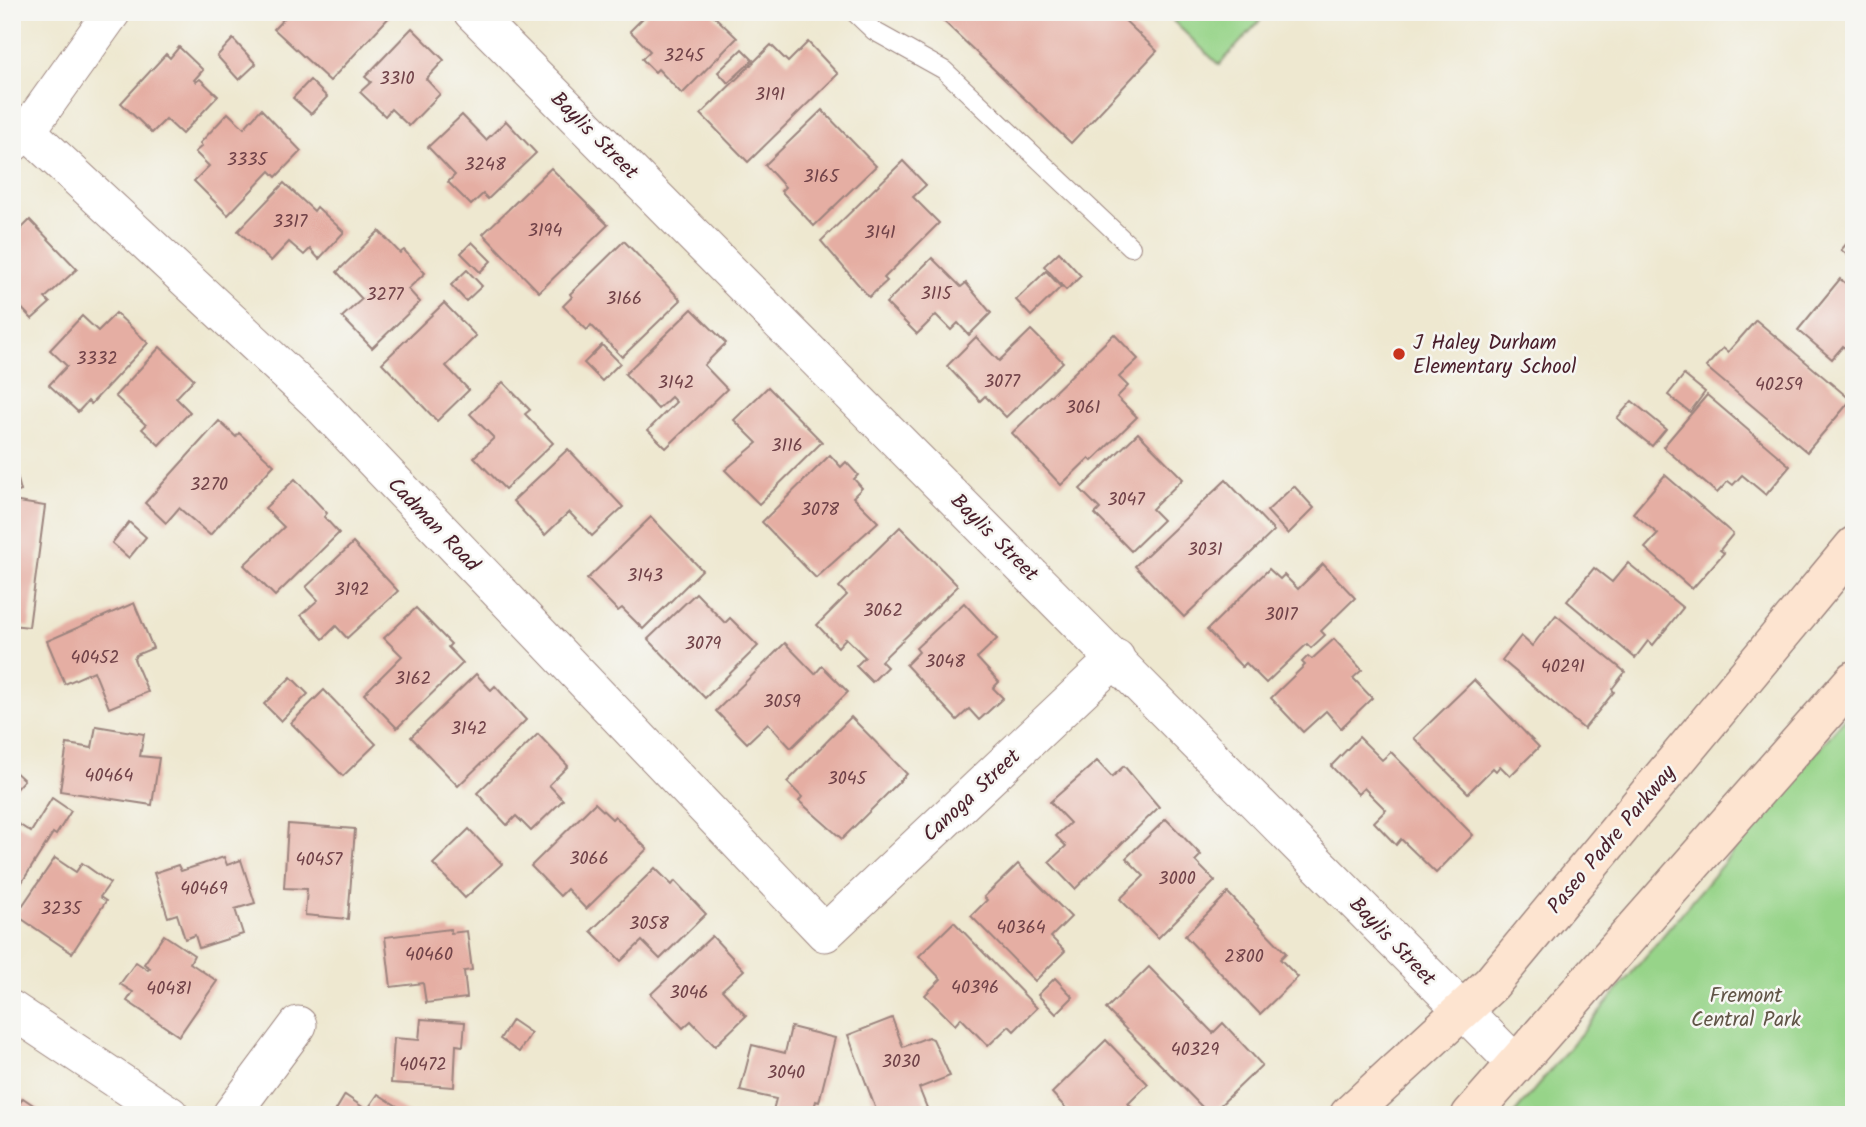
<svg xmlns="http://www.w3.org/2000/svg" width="1866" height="1127" font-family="Kalam,sans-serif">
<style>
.green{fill:#97d489;stroke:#707a5a;stroke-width:2}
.building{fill:#e5aea3}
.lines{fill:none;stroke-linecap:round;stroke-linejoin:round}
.lane-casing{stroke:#9c847e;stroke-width:20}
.street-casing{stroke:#9c847e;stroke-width:39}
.secondary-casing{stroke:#9c847e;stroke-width:41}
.lane{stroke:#fff;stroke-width:18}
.street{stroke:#fff;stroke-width:37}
.secondary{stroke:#fde4d0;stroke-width:38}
.poi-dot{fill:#c8321e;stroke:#f6f6f2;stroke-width:2.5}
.labels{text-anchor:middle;stroke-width:5;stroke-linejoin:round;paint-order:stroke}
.number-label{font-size:18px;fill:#714349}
.street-label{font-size:21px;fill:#4a1f2b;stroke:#f6f6f2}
.poi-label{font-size:21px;fill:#4a1f2b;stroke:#f6f6f2;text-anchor:start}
.park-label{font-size:21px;fill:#615547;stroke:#f6f6f2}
</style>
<rect width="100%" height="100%" fill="#f6f6f2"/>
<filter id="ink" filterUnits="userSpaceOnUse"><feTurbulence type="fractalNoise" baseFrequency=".0143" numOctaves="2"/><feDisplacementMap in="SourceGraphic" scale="14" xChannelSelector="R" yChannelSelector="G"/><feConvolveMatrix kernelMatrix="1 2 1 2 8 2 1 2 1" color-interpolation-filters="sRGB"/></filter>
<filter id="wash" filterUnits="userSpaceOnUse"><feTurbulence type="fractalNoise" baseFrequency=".00686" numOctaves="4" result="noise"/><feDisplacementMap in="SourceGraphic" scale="28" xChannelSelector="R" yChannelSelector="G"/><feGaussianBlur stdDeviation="1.57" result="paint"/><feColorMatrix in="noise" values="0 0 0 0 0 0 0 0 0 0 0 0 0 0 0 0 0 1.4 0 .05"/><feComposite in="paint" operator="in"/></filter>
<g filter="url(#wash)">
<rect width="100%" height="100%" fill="#eee8d0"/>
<g class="green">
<polygon points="1182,12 1268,12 1219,65 1173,21"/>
<polygon points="1854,707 1854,1115 1513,1115"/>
</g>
<g id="blocks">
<g class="building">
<polygon points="290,12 394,12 330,81 274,29"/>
<polygon points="649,12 718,12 714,16 737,38 682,94 658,69 655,72 642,59 650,51 630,31"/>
<polygon points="934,12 1116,12 1157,51 1071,143"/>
<polygon points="412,28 444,60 426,79 440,94 409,126 391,109 385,116 360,92 371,82 365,77"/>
<polygon points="233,39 256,64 239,80 217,56"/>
<polygon points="808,42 838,74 748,162 701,114 771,45 788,62"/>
<polygon points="179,47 203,70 194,80 196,82 200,79 218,96 182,134 166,119 152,133 121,103 166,54 170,58"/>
<polygon points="742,49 753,60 728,83 718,72"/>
<polygon points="310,80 327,97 311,114 293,98"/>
<polygon points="261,109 301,151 276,177 270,171 228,215 194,181 209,166 195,152 202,146 200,143 228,113 244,128"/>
<polygon points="822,110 876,166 814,226 781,191 785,187 765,165"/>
<polygon points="462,115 486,140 506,121 536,153 488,199 483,194 471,205 448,182 455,175 428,147"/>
<polygon points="903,161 926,185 913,197 939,223 884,278 887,281 869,297 821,241"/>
<polygon points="551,168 608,225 539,292 483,234"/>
<polygon points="284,183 314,211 317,207 344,232 319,259 310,249 304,255 289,242 271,261 238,231"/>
<polygon points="30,220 77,269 45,298 50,303 32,319 12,298 12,277 17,273 12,269 12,238"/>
<polygon points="379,231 400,253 404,250 425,273 408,289 420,302 372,348 342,317 362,299 337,272"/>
<polygon points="1854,235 1854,260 1841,250"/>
<polygon points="624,241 681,300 622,357 591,325 587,330 563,306 572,297 570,294"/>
<polygon points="472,242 491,261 480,272 461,253"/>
<polygon points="1059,252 1081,276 1066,290 1044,266"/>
<polygon points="932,258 961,287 966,283 991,313 969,335 958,323 951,330 936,315 917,334 886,303"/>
<polygon points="467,270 482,286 466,301 451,285"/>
<polygon points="1046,271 1061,287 1031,316 1016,300"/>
<polygon points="1840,279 1854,290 1854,342 1847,350 1843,346 1832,359 1798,330"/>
<polygon points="444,303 476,336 446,366 469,390 437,421 382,363"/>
<polygon points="692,309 726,343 704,365 727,389 666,448 648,430 676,402 671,397 658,409 625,374"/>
<polygon points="116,313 148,343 91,404 88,401 78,412 49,385 67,366 50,350 82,316 98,331"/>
<polygon points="1756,320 1851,400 1807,452 1706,367 1723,348 1728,352"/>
<polygon points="1031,330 1063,362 1006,417 985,396 980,401 947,366 976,337 999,361"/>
<polygon points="1114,334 1138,359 1119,377 1128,386 1117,397 1137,417 1092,461 1089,458 1061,485 1012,433"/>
<polygon points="602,345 620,363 602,381 584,363"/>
<polygon points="160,347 194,379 176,398 190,412 159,445 142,429 146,425 115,396"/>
<polygon points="1684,375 1705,392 1690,412 1668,395"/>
<polygon points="503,382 530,410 525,414 553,443 505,489 474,457 494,438 470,414"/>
<polygon points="768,387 822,442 759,504 725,470 757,443 734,420"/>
<polygon points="1707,395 1790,466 1766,495 1742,475 1733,485 1728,481 1717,493 1663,447"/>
<polygon points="1632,401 1666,429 1652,446 1617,418"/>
<polygon points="219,421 236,437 239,433 274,465 210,535 179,508 166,523 145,503"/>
<polygon points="1138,433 1183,479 1152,509 1163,520 1131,551 1095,514 1100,509 1080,489"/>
<polygon points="568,449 623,507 592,536 569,512 545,535 513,501"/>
<polygon points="830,455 841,467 846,462 858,475 854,479 862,488 853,497 878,522 816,578 762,522"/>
<polygon points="15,468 21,491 12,494 12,469"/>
<polygon points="1665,475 1733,534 1720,550 1724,553 1692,589 1645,548 1658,534 1633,513"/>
<polygon points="295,479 327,513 324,517 339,533 275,596 244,565 284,527 265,508"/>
<polygon points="1226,480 1274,531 1184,617 1135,566"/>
<polygon points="1294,486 1314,508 1288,534 1267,511"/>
<polygon points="12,501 45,506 29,627 12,625"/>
<polygon points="651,517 702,570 643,629 622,608 618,611 587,579"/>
<polygon points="129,522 146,537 129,558 112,543"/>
<polygon points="900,527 958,586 881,661 887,667 872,682 856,666 865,657 846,638 838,647 817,625 847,595 839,587"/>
<polygon points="353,543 398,591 347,638 336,626 323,639 301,615 318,600 306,587"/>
<polygon points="1628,563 1683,608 1653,645 1648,641 1635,658 1567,601 1594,568 1612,582"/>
<polygon points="1323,564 1355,598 1321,631 1325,635 1311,648 1307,644 1266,683 1246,663 1242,667 1207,630 1269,569 1280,579 1284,575 1298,589"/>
<polygon points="696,593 725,623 730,618 758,646 705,698 648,639"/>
<polygon points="134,603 153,648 136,655 134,659 148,692 109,708 94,671 65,684 47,641"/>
<polygon points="964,603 997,639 977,658 999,682 993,688 1003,698 979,720 969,709 957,720 906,665 919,652 916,648"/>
<polygon points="416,608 451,644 448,647 463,663 397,728 364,694 402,656 384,638"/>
<polygon points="1556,615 1625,672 1612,689 1614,692 1584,729 1502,660 1521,636 1532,646"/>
<polygon points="1334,639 1362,670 1353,678 1372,698 1341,728 1326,711 1303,732 1271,698 1305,665 1302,662 1308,656 1312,659"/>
<polygon points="785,643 815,674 822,666 848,692 791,748 768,723 747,743 716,711"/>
<polygon points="476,674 491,690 495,686 526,720 458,786 411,737"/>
<polygon points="291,677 308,694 281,721 264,704"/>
<polygon points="1474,680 1539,747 1510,776 1500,766 1496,771 1493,768 1468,793 1414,738"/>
<polygon points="324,690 376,744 343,776 291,723"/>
<polygon points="851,717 907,774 842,839 799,801 802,797 787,782"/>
<polygon points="96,726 144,734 140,756 159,758 152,805 60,791 67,744 92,748"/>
<polygon points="538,734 568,766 549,785 563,800 531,831 516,816 507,825 477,793"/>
<polygon points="1359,737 1382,760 1391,752 1473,835 1436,873 1401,839 1396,845 1374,822 1386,810 1364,788 1358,794 1331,766"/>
<polygon points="1097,761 1112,777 1124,766 1159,807 1075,889 1049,862 1066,846 1056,836 1070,823 1050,802"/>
<polygon points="12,769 24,780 12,793"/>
<polygon points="52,798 71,811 56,835 53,833 12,898 12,820 31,832"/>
<polygon points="595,803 612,819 615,816 647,849 586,909 567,889 560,896 531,866"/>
<polygon points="1166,819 1201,855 1195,861 1215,881 1158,938 1120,899 1144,876 1126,858"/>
<polygon points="288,824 355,829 348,919 305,915 307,889 284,888"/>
<polygon points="469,829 502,864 465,898 433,864"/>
<polygon points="224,857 227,865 241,860 255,903 235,909 243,934 199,948 195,935 185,939 177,914 168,917 154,873 178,865 181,871"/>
<polygon points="55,858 76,872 82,863 110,883 100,897 106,901 72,953 16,915"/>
<polygon points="1018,864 1071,917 1051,937 1065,951 1035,981 971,916 987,900 984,897"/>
<polygon points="655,868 672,885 675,881 706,914 660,959 642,941 621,961 591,931"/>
<polygon points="1228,893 1286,953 1280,959 1298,977 1260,1014 1185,936"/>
<polygon points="954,922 1037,1008 1014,1031 1009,1026 988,1046 961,1018 955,1025 925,995 941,979 919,956"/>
<polygon points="450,929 451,933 467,931 472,970 464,971 467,998 426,1003 423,983 391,987 385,937"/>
<polygon points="164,935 194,955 190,963 217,981 179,1036 127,1001 133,992 120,984 136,962 148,970 150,968 144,964"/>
<polygon points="712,936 744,970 722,990 746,1016 715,1046 691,1021 683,1028 651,994"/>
<polygon points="1149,967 1213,1033 1223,1023 1262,1065 1210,1115 1106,1009"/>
<polygon points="1055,978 1073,997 1056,1014 1038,995"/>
<polygon points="892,1018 903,1047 928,1037 933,1039 950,1076 919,1088 927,1108 910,1115 878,1115 848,1035"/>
<polygon points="421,1019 465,1022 463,1046 456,1045 454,1087 391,1083 394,1038 419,1040"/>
<polygon points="512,1020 531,1033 519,1052 500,1039"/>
<polygon points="791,1027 835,1038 819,1102 816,1101 812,1115 772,1114 776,1099 740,1091 752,1045 785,1053"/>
<polygon points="1106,1040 1148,1084 1128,1104 1139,1115 1072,1115 1052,1093"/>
<polygon points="378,1094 411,1115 333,1115 345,1095 367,1110"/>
<polygon points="23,1098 48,1115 12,1115"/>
</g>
</g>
</g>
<g filter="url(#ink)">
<use href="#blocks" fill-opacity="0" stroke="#9c847e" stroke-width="2"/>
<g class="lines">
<g class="lane-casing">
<polyline id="lane" points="854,12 874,31 944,70 1131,247"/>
</g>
<g class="street-casing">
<g id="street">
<polyline points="472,12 1516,1064"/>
<polyline points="27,131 320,404 825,933 1116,658"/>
<polyline points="12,144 27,131 112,12"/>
<polyline points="12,1010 170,1115"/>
<polyline points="231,1115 298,1025"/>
</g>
</g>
<g class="secondary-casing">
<g id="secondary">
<polyline points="1349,1115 1491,984 1854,546"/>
<polyline points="1471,1115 1854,680"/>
</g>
</g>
<use href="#lane" class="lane"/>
<use href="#street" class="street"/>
<use href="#secondary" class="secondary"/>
</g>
</g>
<circle class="poi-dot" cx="1399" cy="354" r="7"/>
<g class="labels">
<g class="number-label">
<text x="684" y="61">3245</text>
<text x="397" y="84">3310</text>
<text x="770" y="100">3191</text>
<text x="247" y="165">3335</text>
<text x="485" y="170">3248</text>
<text x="821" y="182">3165</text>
<text x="290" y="227">3317</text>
<text x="545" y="236">3194</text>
<text x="880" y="238">3141</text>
<text x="936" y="299">3115</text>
<text x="385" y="300">3277</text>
<text x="624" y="304">3166</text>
<text x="97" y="364">3332</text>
<text x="1002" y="387">3077</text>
<text x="676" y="388">3142</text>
<text x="1779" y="390">40259</text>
<text x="1083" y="413">3061</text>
<text x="787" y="451">3116</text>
<text x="209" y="490">3270</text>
<text x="1126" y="505">3047</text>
<text x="820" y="515">3078</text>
<text x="1205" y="555">3031</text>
<text x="645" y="581">3143</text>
<text x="352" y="595">3192</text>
<text x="883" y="616">3062</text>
<text x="1281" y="620">3017</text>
<text x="703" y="649">3079</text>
<text x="95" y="663">40452</text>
<text x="945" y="667">3048</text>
<text x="1563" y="672">40291</text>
<text x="413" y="684">3162</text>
<text x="782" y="707">3059</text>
<text x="469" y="734">3142</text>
<text x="109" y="781">40464</text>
<text x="847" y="784">3045</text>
<text x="589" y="864">3066</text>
<text x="319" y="865">40457</text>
<text x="1177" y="884">3000</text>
<text x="204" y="894">40469</text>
<text x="61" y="914">3235</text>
<text x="649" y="929">3058</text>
<text x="1021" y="933">40364</text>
<text x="429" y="960">40460</text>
<text x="1244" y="962">2800</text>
<text x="975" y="993">40396</text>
<text x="169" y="994">40481</text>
<text x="689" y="998">3046</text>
<text x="1195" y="1055">40329</text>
<text x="901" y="1067">3030</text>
<text x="423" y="1070">40472</text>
<text x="786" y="1078">3040</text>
</g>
<g class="street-label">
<text transform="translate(595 135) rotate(45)" y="7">Baylis Street</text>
<text transform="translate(434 524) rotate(46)" y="7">Cadman Road</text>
<text transform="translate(995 537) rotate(45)" y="7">Baylis Street</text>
<text transform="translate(971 795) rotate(-43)" y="7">Canoga Street</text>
<text transform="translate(1611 839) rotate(-50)" y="7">Paseo Padre Parkway</text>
<text transform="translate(1393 941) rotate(46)" y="7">Baylis Street</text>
</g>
<g class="poi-label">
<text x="1413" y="349">J Haley Durham<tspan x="1413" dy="24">Elementary School</tspan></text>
</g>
<g class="park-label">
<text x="1746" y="1002">Fremont<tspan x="1746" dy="24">Central Park</tspan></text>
</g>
</g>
<rect width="1866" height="1127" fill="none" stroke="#f6f6f2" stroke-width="42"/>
</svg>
